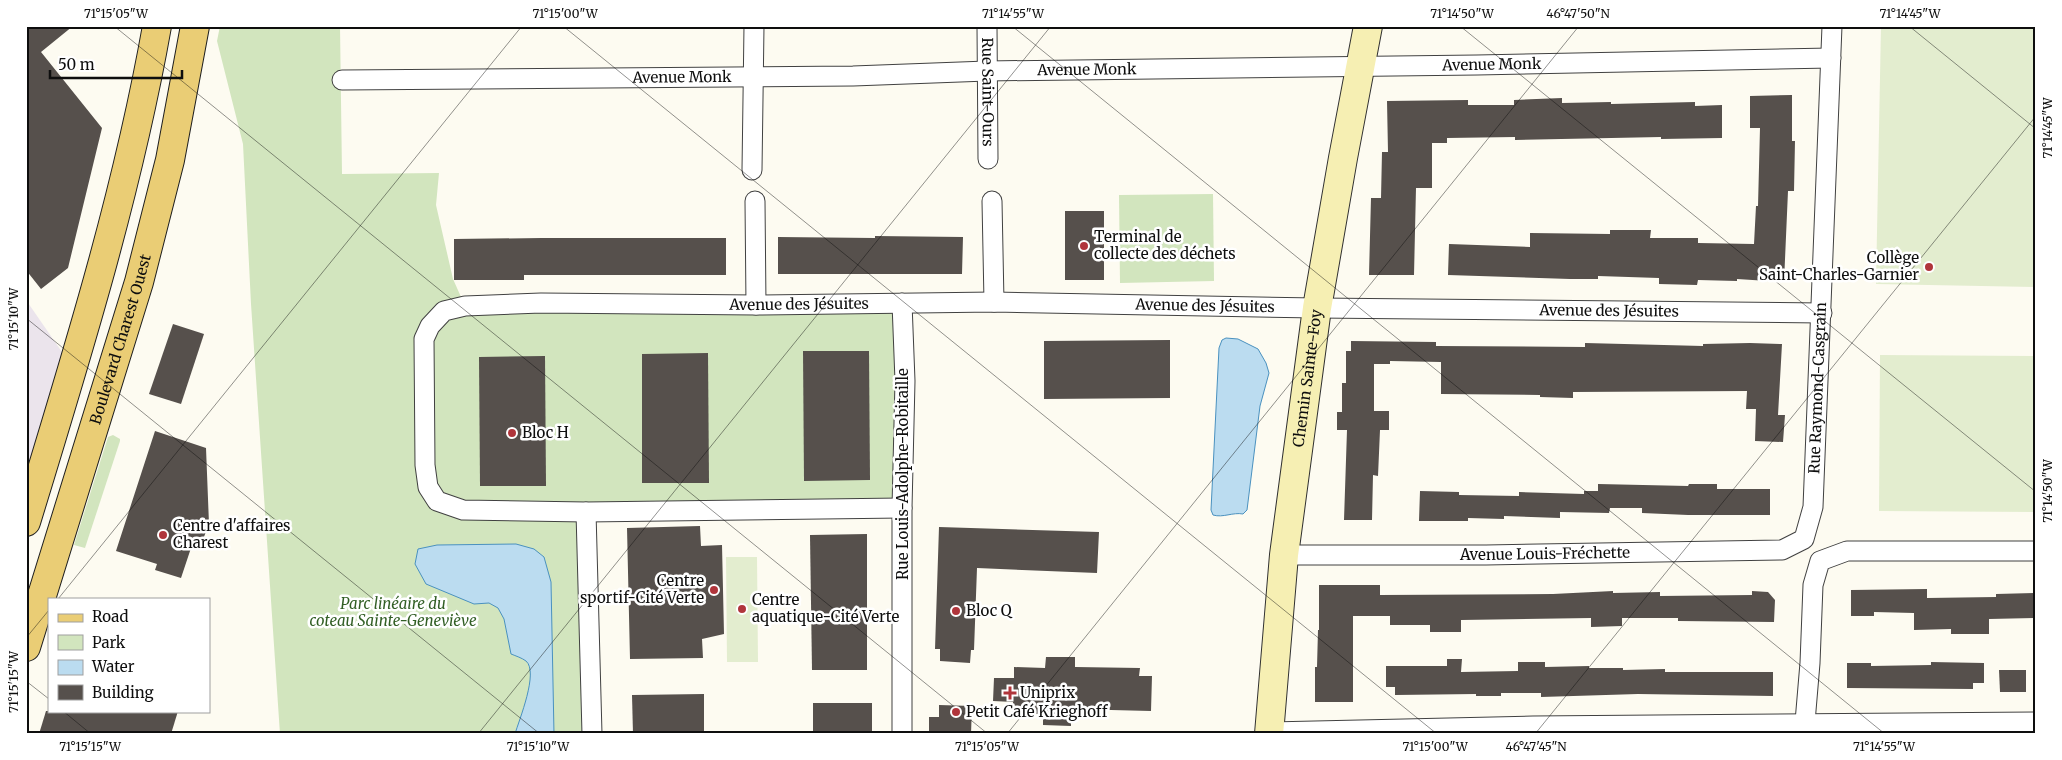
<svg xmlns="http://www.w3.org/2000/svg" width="2062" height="760" font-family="Merriweather,serif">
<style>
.industrial{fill:#ebe4ec}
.green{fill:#d2e5be}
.pitch{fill:#e3edcf}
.water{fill:#bbdcf0;stroke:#4a91bf}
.building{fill:#56504c}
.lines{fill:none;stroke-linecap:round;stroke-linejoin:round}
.minor-casing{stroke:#414141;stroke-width:21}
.secondary-casing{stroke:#303030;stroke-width:30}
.primary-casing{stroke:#1f1f1f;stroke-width:30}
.minor{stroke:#fff;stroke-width:19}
.secondary{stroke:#f6efb3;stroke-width:28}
.primary{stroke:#eacd75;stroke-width:28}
.ticks{fill:none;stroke:#0e0e0e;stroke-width:1;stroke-opacity:0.45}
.poi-dot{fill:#b0353b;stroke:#fff;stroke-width:2}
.labels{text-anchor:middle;stroke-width:5;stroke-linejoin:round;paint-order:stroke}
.street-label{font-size:15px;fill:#0e0e0e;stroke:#fff}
.poi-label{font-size:15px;fill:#0e0e0e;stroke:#fff;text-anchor:start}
.park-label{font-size:15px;font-style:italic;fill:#325f25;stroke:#fff}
.neatline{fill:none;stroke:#0e0e0e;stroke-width:2}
.ticks-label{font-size:12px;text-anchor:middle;fill:#0e0e0e}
</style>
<rect width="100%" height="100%" fill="#fdfbf1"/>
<polygon class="industrial" points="26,300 73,368 26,532"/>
<g class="green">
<polygon points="220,26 340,26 342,174 439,173 436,205 453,279 465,306 902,303 902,508 586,512 592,734 280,734 251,304 243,144 217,41"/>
<polygon points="1213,194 1214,281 1120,283 1119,195"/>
<polygon points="113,435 120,439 120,441 85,548 74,545 108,437"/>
</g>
<g class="pitch">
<polygon points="1881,26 2036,26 2036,287 1876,284"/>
<polygon points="1880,355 2036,356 2036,512 1879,511"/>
<polygon points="726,557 757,557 758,662 727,662"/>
</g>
<g class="water">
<path d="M1226 338 1238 339 1258 349 1266 363 1269 373 1260 406 1247 510 1243 514C1233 512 1223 518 1213 515L1211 510 1219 348 1222 340Z"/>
<path d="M516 544 534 549 544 557 551 582 554 734H515C519 720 539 672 526 661 522 658 516 656 511 654L504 619 498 608 489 603 474 604 426 584 415 564 418 549 437 545Z"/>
</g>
<g class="building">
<polygon points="26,26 73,26 41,52 102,128 68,268 41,289 26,270"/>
<polygon points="1792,95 1792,141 1795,141 1794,191 1788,191 1784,282 1737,279 1737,281 1698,280 1697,285 1659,284 1659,278 1598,276 1598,279 1570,279 1448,275 1449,244 1530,247 1530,233 1610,234 1610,230 1651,230 1650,238 1698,238 1698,243 1754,244 1756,206 1758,206 1760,128 1750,128 1750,96"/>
<polygon points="1562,98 1562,103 1611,102 1611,104 1695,102 1695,106 1722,105 1722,138 1661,139 1661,137 1515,140 1515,137 1447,138 1447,143 1432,143 1432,188 1416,188 1414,275 1369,275 1371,198 1381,198 1382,152 1388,152 1387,101 1468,100 1468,105 1514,105 1514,100"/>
<rect x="1065" y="211" width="39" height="69"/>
<polygon points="875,236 963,237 962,274 778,274 778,237 875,238"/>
<polygon points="542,238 726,238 726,275 524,275 524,280 454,280 454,239"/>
<polygon points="173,324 204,334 181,404 149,394"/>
<polygon points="1170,340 1170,398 1044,399 1044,341"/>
<polygon points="1351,341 1436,342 1436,346 1585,347 1585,343 1703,346 1703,344 1750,343 1782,344 1778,415 1785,415 1783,442 1755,441 1756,409 1746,409 1747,391 1573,392 1573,398 1540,397 1540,395 1441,394 1441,362 1390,361 1390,364 1374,364 1374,411 1389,411 1389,430 1380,430 1378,476 1373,475 1372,520 1344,520 1347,430 1337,430 1337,412 1342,412 1342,383 1346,383 1346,351 1351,351"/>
<polygon points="803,351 869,351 870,480 804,481"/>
<polygon points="708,353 709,483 642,483 642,354"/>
<polygon points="545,356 546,486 480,486 479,357"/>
<polygon points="155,431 206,448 209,524 200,547 192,545 181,578 155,570 157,564 116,551"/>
<polygon points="1598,484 1688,486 1689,484 1717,484 1717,489 1770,489 1770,515 1688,515 1642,513 1642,508 1610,508 1609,513 1560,512 1560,518 1504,516 1504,519 1468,518 1468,521 1419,521 1420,491 1459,492 1459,495 1519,496 1519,492 1584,494 1584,491 1598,491"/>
<polygon points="700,526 701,546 722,545 724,634 702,639 703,658 630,659 627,528"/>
<polygon points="939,527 1099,532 1097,573 977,568 974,650 971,650 970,663 940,661 940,649 935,649"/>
<polygon points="867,534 867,670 812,670 810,535"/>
<polygon points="1319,585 1380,585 1380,595 1553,594 1613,591 1613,593 1660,592 1660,596 1752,595 1752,591 1768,592 1775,600 1774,622 1678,621 1678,618 1622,618 1622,626 1591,627 1591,618 1461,620 1461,632 1430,632 1430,625 1390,625 1390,616 1353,616 1353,702 1315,702 1315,667 1317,667 1318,630 1319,630"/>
<polygon points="1927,589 1927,598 1996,597 1996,594 2036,593 2036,618 1989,619 1989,634 1951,634 1951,629 1914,630 1914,613 1874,612 1874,616 1851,616 1851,590"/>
<polygon points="1046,657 1075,657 1075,667 1140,668 1139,676 1152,676 1151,711 1071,709 1071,726 1043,725 1043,714 1012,713 1013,702 993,701 994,678 1014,678 1014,667 1045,668"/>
<polygon points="1447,659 1462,659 1461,672 1518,671 1518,662 1545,662 1545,667 1589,666 1589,668 1623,668 1623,670 1665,669 1665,672 1773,672 1773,696 1638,694 1541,697 1541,693 1501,693 1501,696 1476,696 1476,694 1395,695 1395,687 1386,687 1386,666 1447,666"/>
<polygon points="1931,662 1984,663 1984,683 1973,683 1973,689 1847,688 1847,663 1871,663 1871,666 1931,665"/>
<polygon points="1999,670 2026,670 2026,692 2000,692"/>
<polygon points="704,694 704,734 633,734 632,695"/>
<rect x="813" y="703" width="59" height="31"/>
<polygon points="939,705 972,706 971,734 929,734 929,717 939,717"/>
<polygon points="46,711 178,711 171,734 39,734"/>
</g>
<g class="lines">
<g class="minor-casing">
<g id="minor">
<path id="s1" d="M987 26 988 159"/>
<path id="s2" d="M342 80 853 76 987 71 1477 65 1831 58"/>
<polyline points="752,170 754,26"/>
<polyline points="755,201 756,305"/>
<polyline points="992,201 994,302"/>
<polyline points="902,303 905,381 902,508 902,734"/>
<path id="s3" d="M902 508 586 512 463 510 437 501 428 487 425 465 424 339 430 326 444 311 465 306 541 303 756 305 994 302 1317 308 1822 313"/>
<polyline points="586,512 592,734"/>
<path id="s4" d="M1284 555H1486L1782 550 1804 539 1813 507 1832 26"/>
<polyline points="1270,732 1533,726 2036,722"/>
<polyline points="1804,734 1810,663 1813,585 1820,561 1847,551 2036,551"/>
</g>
</g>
<g class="secondary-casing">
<g id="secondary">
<path id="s5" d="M1269 734 1284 555 1317 308 1343 158 1368 26"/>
</g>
</g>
<g class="primary-casing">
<g id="primary">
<path d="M26 522C76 358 127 195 157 26"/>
<path id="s6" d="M26 647 139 282 170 160 195 26"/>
</g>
</g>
<use href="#minor" class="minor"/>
<use href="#secondary" class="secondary"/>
<use href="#primary" class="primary"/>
</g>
<path class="ticks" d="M114 26 988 734M563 26 1437 734M1012 26 1885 734M1460 26 2036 492M1909 26 2036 129M26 318 540 734M58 599 522 26M26 638 49 610M26 681 49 699M63 711 91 734M478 734 1051 26M1007 734 1579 26M1535 734 2036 116"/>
<g class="poi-dot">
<circle cx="1084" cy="246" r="5"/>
<circle cx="1929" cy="267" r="5"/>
<circle cx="512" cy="433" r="5"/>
<circle cx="163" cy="535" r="5"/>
<circle cx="714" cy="590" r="5"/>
<circle cx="742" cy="609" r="5"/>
<circle cx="956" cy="611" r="5"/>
<path d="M1007.5 685.5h5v5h5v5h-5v5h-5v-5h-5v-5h5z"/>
<circle cx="956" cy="712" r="5"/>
</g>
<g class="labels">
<g class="street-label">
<text dy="5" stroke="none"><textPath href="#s2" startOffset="1150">Avenue Monk</textPath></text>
<text dy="5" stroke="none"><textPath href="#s2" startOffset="745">Avenue Monk</textPath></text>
<text dy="5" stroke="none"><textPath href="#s2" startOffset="340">Avenue Monk</textPath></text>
<text dy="5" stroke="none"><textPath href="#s1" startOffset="66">Rue Saint-Ours</textPath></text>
<text dy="5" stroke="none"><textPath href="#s3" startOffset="1022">Avenue des Jésuites</textPath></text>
<text dy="5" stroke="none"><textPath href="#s3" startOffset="1428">Avenue des Jésuites</textPath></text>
<text dy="5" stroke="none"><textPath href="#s3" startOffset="1832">Avenue des Jésuites</textPath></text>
<text dy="5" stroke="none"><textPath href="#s6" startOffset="322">Boulevard Charest Ouest</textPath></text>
<text dy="5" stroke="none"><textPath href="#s5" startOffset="358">Chemin Sainte-Foy</textPath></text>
<text dy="5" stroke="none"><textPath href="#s4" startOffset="675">Rue Raymond-Casgrain</textPath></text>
<text transform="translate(903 474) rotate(-90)" y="5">Rue Louis-Adolphe-Robitaille</text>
<text dy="5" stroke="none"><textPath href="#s4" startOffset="261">Avenue Louis-Fréchette</textPath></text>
</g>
<g class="poi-label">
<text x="1094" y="242">Terminal de<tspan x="1094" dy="17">collecte des déchets</tspan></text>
<text x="1919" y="263" text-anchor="end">Collège<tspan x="1919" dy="17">Saint-Charles-Garnier</tspan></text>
<text x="522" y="438">Bloc H</text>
<text x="173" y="531">Centre d'affaires<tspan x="173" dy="17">Charest</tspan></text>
<text x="704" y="586" text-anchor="end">Centre<tspan x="704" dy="17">sportif-Cité Verte</tspan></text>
<text x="752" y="605">Centre<tspan x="752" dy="17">aquatique-Cité Verte</tspan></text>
<text x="966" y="616">Bloc Q</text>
<text x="1020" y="698">Uniprix</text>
<text x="966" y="717">Petit Café Krieghoff</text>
</g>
<g class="park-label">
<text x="393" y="609">Parc linéaire du<tspan x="393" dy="17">coteau Sainte-Geneviève</tspan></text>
</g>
</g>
<rect width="2062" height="760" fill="none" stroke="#ffffff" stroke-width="55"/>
<rect x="48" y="598" width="162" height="115" fill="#ffffff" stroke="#9f9f9f"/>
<rect x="58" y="614" width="25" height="8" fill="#eacd75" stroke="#9f9f9f"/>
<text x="92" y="622" font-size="15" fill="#0e0e0e">Road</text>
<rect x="58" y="635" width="25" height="15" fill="#d2e5be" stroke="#9f9f9f"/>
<text x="92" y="648" font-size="15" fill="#0e0e0e">Park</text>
<rect x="58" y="660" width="25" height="15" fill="#bbdcf0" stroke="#9f9f9f"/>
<text x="92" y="672" font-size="15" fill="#0e0e0e">Water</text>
<rect x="58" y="685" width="25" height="15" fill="#56504c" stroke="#9f9f9f"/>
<text x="92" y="698" font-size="15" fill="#0e0e0e">Building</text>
<path d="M50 70v8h132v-8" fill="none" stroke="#0e0e0e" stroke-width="2.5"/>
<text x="58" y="70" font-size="15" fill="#0e0e0e" stroke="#ffffff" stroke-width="4" paint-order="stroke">50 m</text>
<rect x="28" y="28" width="2006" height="704" class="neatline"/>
<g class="ticks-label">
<text x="116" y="18">71°15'05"W</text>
<text x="565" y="18">71°15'00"W</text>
<text x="1013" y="18">71°14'55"W</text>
<text x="1462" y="18">71°14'50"W</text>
<text x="1578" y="18">46°47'50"N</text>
<text x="1910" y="18">71°14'45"W</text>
<text transform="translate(2048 128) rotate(-90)" y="4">71°14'45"W</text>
<text transform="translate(14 319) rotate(-90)" y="4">71°15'10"W</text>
<text transform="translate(2048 491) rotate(-90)" y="4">71°14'50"W</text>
<text transform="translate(14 682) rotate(-90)" y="4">71°15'15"W</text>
<text x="90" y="751">71°15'15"W</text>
<text x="538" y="751">71°15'10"W</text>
<text x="987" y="751">71°15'05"W</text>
<text x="1435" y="751">71°15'00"W</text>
<text x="1536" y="751">46°47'45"N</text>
<text x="1884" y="751">71°14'55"W</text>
</g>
</svg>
